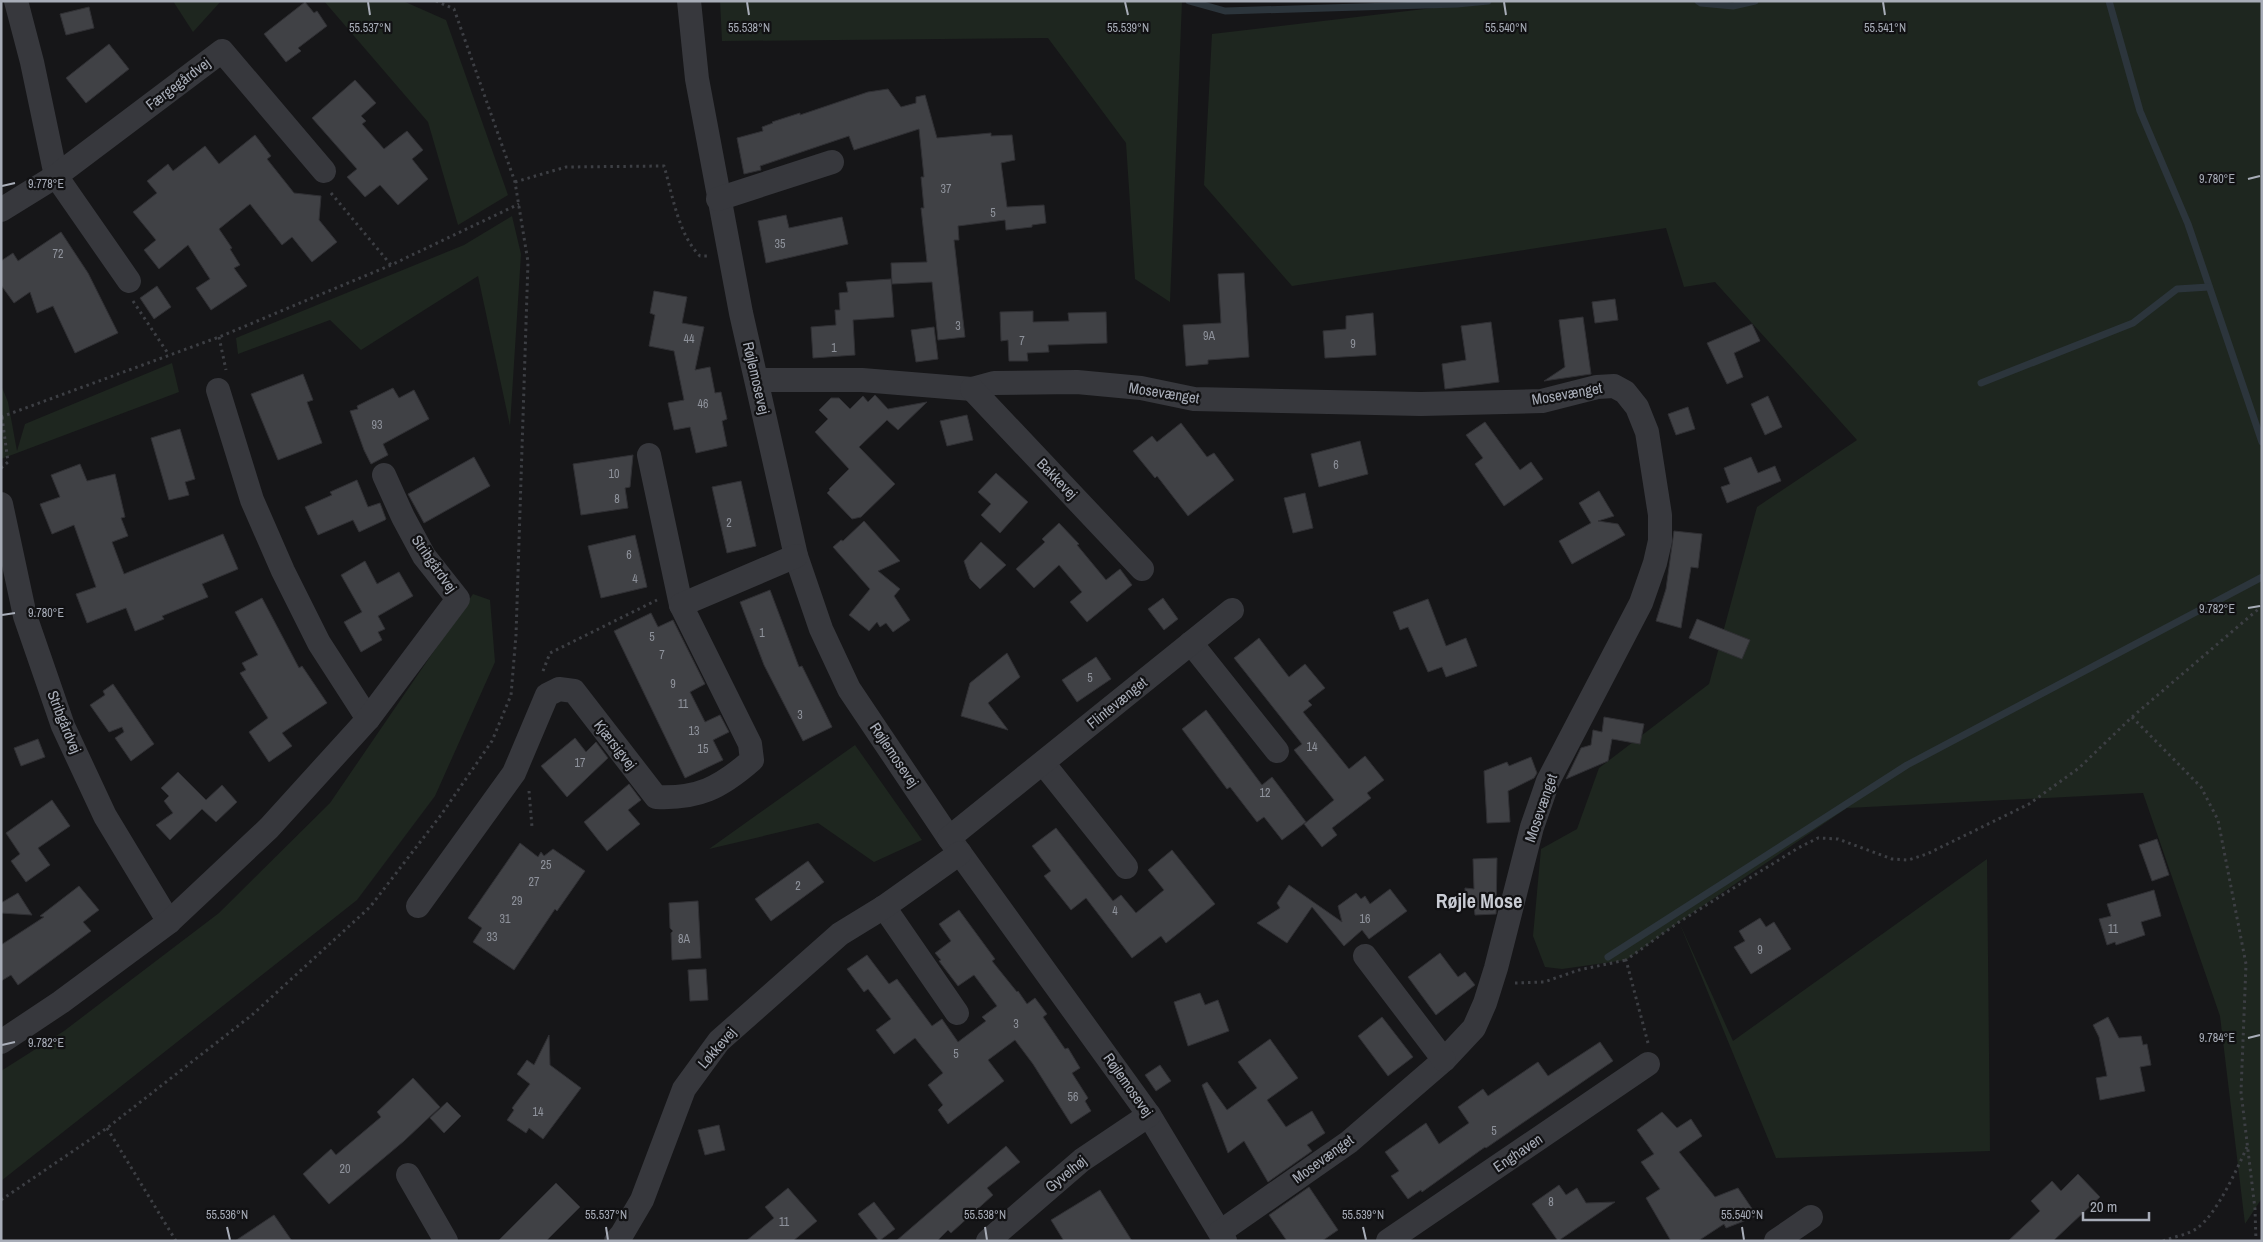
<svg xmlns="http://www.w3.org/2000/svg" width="2263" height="1242" font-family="'Archivo Narrow',sans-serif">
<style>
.green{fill:#1e261f}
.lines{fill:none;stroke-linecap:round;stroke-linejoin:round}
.stream{stroke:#2c353c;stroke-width:7}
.building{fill:#404145;stroke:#303034}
.path{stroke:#3d3f44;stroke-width:3;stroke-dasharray:2.5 4;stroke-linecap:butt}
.minor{stroke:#37383d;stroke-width:24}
.ticks{fill:none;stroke:#a8adb8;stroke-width:2}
.labels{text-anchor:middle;stroke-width:4.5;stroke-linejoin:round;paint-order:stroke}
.number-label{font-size:12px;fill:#8e929b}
.street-label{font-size:15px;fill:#a8adb8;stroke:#111113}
.district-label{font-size:20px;font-weight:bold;fill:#c9ccd4;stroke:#111113}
.ticks-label{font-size:12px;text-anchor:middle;fill:#a8adb8;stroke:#111113;stroke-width:4.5;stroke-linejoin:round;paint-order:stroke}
</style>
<rect width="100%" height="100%" fill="#161618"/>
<g class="green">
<polygon points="173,1 221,1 193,32"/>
<polygon points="324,1 403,1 446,20 508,195 458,225 428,122"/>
<polygon points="720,1 1182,1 1170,302 1135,279 1126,143 1048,38 722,41"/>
<polygon points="1492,1 2262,1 2262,1198 2245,1224 2220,1016 2143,793 1847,808 1679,922 1733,1041 1987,859 1990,1151 1776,1158 1679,922 1626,960 1562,969 1545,967 1533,936 1541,849 1577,829 1599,768 1709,684 1757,507 1857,440 1715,282 1684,287 1666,228 1292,286 1204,185 1212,34"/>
<polygon points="512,216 521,254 510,426 478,276 361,350 330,320 238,354 236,338 464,245"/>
<polygon points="172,363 179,392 1,459 1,385 8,402 17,451 25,424"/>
<polygon points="473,594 490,600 495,662 435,796 357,900 1,1181 1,1071 64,1031 219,913 330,803"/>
<polygon points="855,745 922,840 874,862 818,823 709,849"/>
</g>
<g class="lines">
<g class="stream">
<polyline points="1189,1 1225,11 1457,4 1488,1"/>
<polyline points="1698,1 1701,3 1733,6 1755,1"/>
<polyline points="2109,1 2140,111 2188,224 2262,442"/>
<polyline points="1981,383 2133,323 2177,289 2209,287"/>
<polyline points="1608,957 1907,765 2262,577"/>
</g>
</g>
<g class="building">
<polygon points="305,2 314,13 317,11 327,26 298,48 301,51 286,62 264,34"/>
<polygon points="89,7 94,28 66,35 60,14"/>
<polygon points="109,44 129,69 86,103 66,78"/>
<polygon points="355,80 376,103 361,116 366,121 362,124 384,149 407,131 423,150 412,159 428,179 398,205 380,185 365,197 347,177 357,169 312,118"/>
<polygon points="888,89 901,107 916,103 916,97 925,95 937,138 991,133 991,136 1012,135 1015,160 1001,163 1007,207 1044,205 1046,223 1032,225 1032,227 1006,230 1005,220 958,226 959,240 954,240 965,337 938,340 932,282 892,284 891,263 927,262 921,208 924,208 921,177 924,177 919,129 854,150 849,136 760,166 761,170 744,174 737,138 763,131 762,127 773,123 772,122 800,113 800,115 868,92"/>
<polygon points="255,135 271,156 267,159 294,193 321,196 319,220 337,242 312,262 292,237 282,245 250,204 219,229 232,248 230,249 240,265 234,268 247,286 211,310 196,288 210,279 188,245 159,269 144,250 156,240 133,212 157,193 147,181 168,164 173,171 205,146 219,164"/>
<polygon points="786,215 789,228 842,217 848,244 766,263 758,221"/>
<polygon points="61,232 88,273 118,333 75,353 53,306 37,313 30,292 14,303 1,285 1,261 13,253 18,261"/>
<polygon points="1244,273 1249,357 1208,360 1208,364 1186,366 1183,325 1221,323 1218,274"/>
<polygon points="891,279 894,317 853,320 855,355 813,358 811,327 836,325 835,310 840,310 839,293 848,292 846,282"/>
<polygon points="157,286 171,307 154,319 140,298"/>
<polygon points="654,291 687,297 682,323 704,327 695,370 710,367 715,393 721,392 727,419 722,421 727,446 696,453 690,427 674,430 668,403 684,400 674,351 649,346 655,315 650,313"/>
<polygon points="1615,299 1618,320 1595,323 1592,302"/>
<polygon points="1033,311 1033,322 1069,321 1068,313 1106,312 1107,343 1048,345 1049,352 1027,353 1028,361 1009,361 1008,340 1001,341 1000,312"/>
<polygon points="1373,313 1376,355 1325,358 1323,331 1346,329 1346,316"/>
<polygon points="1583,317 1591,374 1544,381 1565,367 1559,320"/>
<polygon points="1491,322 1499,382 1445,389 1442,364 1466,360 1461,326"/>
<polygon points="1752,324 1760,341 1734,353 1743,377 1727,384 1707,343"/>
<polygon points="934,327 938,359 916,362 911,330"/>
<polygon points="303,374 313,400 307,402 322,443 278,460 251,394"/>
<polygon points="393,388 399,398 414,390 429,419 383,444 388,455 371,464 364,450 350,411 358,409 357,406"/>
<polygon points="875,395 888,409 927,402 898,430 887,420 859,447 895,484 861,517 852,519 827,493 830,490 829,489 849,469 815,432 828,419 819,410 831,398 839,398 850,409 863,396 868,402"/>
<polygon points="1768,396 1782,427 1765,435 1751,404"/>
<polygon points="1688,407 1695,429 1676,435 1668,414"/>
<polygon points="967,415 973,440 947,446 940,421"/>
<polygon points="1485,422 1520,470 1531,462 1543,479 1504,506 1475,464 1483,458 1466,435"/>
<polygon points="1181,423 1207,457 1214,453 1234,480 1188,516 1157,476 1155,478 1133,451 1152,436 1157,442"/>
<polygon points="180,429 195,479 185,482 189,495 169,500 151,438"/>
<polygon points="1360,441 1368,474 1319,487 1311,454"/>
<polygon points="633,455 630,487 625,488 628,508 581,515 573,464"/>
<polygon points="474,457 490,486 424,523 408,494"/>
<polygon points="1751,457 1758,473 1775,466 1781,481 1727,503 1721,487 1730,484 1724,468"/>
<polygon points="80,464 87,481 115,474 125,517 121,518 128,536 112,542 124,574 223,534 238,569 202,584 208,597 162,616 164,619 135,631 126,608 87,623 76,594 96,587 74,525 52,534 40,504 60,497 51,475"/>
<polygon points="996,473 1028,502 1000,533 981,515 991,504 978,492"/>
<polygon points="357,480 368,507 380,503 386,519 385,520 359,532 353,520 318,535 305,507 332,495 330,492"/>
<polygon points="741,481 756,546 727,553 712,487"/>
<polygon points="1599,491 1614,516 1598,521 1618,524 1625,535 1572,564 1559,541 1591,523 1579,503"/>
<polygon points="1305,493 1313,528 1293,533 1284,498"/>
<polygon points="864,521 900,561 878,571 900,589 894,596 910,620 893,632 886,623 880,627 877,622 869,631 849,615 870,589 833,547 841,540 843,541"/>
<polygon points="1059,523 1079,544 1077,545 1106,580 1120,569 1132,585 1087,622 1070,602 1082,592 1059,565 1034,588 1016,569 1045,542 1042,539"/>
<polygon points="1674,531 1702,534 1698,568 1691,567 1681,628 1656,621 1666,589"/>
<polygon points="635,535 647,587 601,598 588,546"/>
<polygon points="981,542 1006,565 980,589 970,579 964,561"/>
<polygon points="365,561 377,584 399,572 413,596 378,616 385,629 378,632 382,640 361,652 344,622 362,612 341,575"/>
<polygon points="770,590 799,667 802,666 832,727 803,741 764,665 740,602"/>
<polygon points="262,598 299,668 302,666 327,703 282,733 292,746 269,762 249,732 268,718 240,673 246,670 242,663 258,655 235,612"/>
<polygon points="1163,598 1178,619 1164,630 1148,609"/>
<polygon points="1428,599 1446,646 1466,638 1477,666 1446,677 1442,667 1428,672 1408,627 1400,630 1393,612"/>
<polygon points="651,613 658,627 673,620 705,684 690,692 705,722 720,715 729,732 713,740 723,760 685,778 614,631"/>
<polygon points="1697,619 1750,640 1742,659 1689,638"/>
<polygon points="1259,638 1289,677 1305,664 1325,688 1308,701 1312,705 1303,712 1349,769 1365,756 1384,780 1367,793 1371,798 1332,828 1337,835 1322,847 1304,824 1334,800 1294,750 1302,744 1234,658"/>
<polygon points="1007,653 1020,677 988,703 1008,730 961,716 970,683"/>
<polygon points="1096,657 1111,679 1077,702 1062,680"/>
<polygon points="113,684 154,744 131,761 115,738 124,732 122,727 109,732 90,705 105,695 103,691"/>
<polygon points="1206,710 1262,785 1272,777 1306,822 1282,840 1264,817 1257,822 1230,787 1227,789 1182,729"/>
<polygon points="1604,717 1644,724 1640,744 1612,739 1608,761 1566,779 1581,748 1591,745 1593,730 1602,732"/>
<polygon points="575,738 586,752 596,742 608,758 567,797 541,766"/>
<polygon points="38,739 45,757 21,766 14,748"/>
<polygon points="1531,757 1537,773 1534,778 1508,791 1510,822 1487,823 1484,771 1507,762 1509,766"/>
<polygon points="178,772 206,800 222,785 237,802 216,822 202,809 170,840 156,825 173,813 164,801 169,796 161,788"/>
<polygon points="629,784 641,800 628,810 640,824 607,851 584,822"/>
<polygon points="52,800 70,826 38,848 50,865 26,882 11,861 20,854 6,833"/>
<polygon points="1056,828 1113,901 1121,895 1136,913 1164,890 1148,870 1172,850 1215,904 1166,943 1161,936 1132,958 1086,898 1071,910 1044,876 1051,871 1032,846"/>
<polygon points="2157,839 2169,875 2152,881 2139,845"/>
<polygon points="520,843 538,857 541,852 544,856 553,849 585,871 557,911 555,909 514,970 473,942 482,928 468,918"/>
<polygon points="1497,858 1496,914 1475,915 1474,906 1465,906 1465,888 1474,889 1473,859"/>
<polygon points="808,861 824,882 771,921 755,899"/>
<polygon points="1289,885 1342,922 1338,906 1356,893 1361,899 1365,896 1370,904 1390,889 1407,911 1369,939 1362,930 1344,946 1312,907 1287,943 1257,923 1280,908 1277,903"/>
<polygon points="79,886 99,910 83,922 91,931 18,985 11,975 1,981 1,945 44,917 40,916"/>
<polygon points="2154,890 2161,916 2141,922 2145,935 2116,945 2115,942 2107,945 2099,919 2111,916 2107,904"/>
<polygon points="18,893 32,915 1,913 1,903"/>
<polygon points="698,901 701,958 672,960 671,933 673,931 670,928 669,903"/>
<polygon points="959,910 995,959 992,961 1017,992 1018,991 1027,1004 1035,998 1047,1014 1043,1017 1065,1049 1068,1048 1080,1068 1072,1073 1088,1098 1085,1101 1091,1111 1071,1124 1033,1064 1015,1040 988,1060 1004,1081 948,1124 938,1110 943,1105 928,1085 943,1073 915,1038 894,1054 876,1030 891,1019 868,989 864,992 847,969 867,955 889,984 897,979 932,1026 942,1019 958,1042 986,1021 982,1017 997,1006 974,975 958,986 939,961 941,960 935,953 951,941 939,924"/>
<polygon points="1760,918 1766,927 1774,922 1791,949 1751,974 1734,947 1745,941 1739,931"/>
<polygon points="1440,953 1458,977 1465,972 1475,985 1436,1015 1408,977"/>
<polygon points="706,969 708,1000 690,1001 688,970"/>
<polygon points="1200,993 1205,1005 1218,1000 1229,1031 1188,1046 1174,1002"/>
<polygon points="1382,1017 1413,1057 1388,1076 1358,1036"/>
<polygon points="2108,1017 2119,1038 2141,1036 2143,1045 2147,1044 2151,1065 2140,1067 2145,1091 2100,1100 2096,1078 2107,1076 2099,1037 2093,1025"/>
<polygon points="549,1035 550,1065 581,1088 543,1139 529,1128 526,1133 507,1120 514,1110 512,1108 530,1084 517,1074 527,1060 534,1065"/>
<polygon points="1270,1039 1298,1078 1267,1100 1286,1127 1312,1111 1325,1133 1307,1145 1312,1151 1268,1182 1244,1141 1228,1153 1202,1085 1207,1082 1227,1110 1257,1088 1238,1062"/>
<polygon points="1600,1042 1613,1061 1486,1148 1485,1147 1422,1192 1421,1190 1408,1199 1391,1176 1399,1171 1385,1152 1426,1123 1439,1144 1469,1123 1458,1107 1480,1091 1483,1089 1488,1096 1538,1062 1548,1076"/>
<polygon points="1160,1065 1171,1081 1156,1091 1145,1075"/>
<polygon points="413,1078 440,1107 404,1141 329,1204 303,1174 331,1149 336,1155 381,1117 377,1112"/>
<polygon points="447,1102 461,1116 444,1133 430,1118"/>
<polygon points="1662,1112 1677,1128 1691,1119 1702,1136 1679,1152 1715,1197 1738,1188 1757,1216 1726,1228 1724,1224 1698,1241 1671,1241 1646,1198 1660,1189 1641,1162 1654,1154 1637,1130"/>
<polygon points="719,1125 725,1150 705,1155 698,1130"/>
<polygon points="1006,1146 1020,1162 987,1188 993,1195 951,1233 948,1230 937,1241 896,1241"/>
<polygon points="2078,1174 2100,1197 2053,1241 2008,1241 2040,1211 2031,1201 2052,1181 2061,1191"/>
<polygon points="556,1183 580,1207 546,1241 498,1241"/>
<polygon points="1559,1185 1566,1195 1577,1188 1586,1203 1615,1202 1558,1241 1532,1204"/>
<polygon points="1309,1187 1338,1230 1322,1241 1287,1241 1269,1215"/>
<polygon points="788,1188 817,1221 793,1241 746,1241 774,1218 765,1207"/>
<polygon points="1100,1190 1132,1241 1064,1241 1051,1220"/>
<polygon points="874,1202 895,1229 879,1241 858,1214"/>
<polygon points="274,1215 292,1241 235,1241"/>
</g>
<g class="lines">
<g class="path">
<path d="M515 182 566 167 664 166C673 196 678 234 700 256H708"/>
<polyline points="331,193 391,265"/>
<polyline points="133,301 169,355"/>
<polyline points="219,337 226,370"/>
<polyline points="1,417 219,337 391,265 519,204"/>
<polyline points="1,468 8,462 2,417"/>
<polyline points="543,671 550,653 657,600"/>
<polyline points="2132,717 2201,787 2218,820 2246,964 2241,1092 2255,1209 2256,1241"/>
<polyline points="529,791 532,827"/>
<polyline points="1515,983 1544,982 1579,970 1626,960"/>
<polyline points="1648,1043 1626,960 1679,922 1798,848 1818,838 1838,839 1892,859 1908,860 1927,854 2029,804 2079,768 2132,717 2262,606"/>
<polyline points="107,1128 176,1241"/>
<polyline points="1,1200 107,1128 252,1015 370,907 441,815 492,741 511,695 516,635 528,262 515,182 454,9 436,1"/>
<path d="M2163 1241C2173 1237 2186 1235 2196 1229 2216 1216 2237 1169 2247 1147"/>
</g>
<g class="minor">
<polyline points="16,1 32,62 56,176 129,281"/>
<polyline points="689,1 697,79 741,313 796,556 821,629 849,689 949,838 1149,1115 1225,1241"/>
<polyline points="718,199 832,162"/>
<polyline points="1,210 56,176 222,51 324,171"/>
<polyline points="757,380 862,380 972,389 994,383 1077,382 1141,388 1194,399 1421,404 1542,401 1597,387 1614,386 1625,392 1637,407 1647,432 1660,515 1660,541 1655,563 1641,603 1548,781 1532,827 1496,968 1485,1003 1474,1028 1444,1060 1349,1142 1220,1232"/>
<polyline points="972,389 1142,569"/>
<polyline points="218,390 252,500 283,571 319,643 368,719"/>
<polyline points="649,455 681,605"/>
<polyline points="1,504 25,616 63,726 105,816 169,922"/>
<polyline points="1191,643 1277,751"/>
<polyline points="1043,763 1126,867"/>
<polyline points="949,838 1232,610"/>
<path d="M418 906 514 773 547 695 559 689 574 691 656 797C698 799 720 788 752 760L750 744 681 605 796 556"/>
<polyline points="884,907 957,1013"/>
<polyline points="1365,956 1444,1060"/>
<polyline points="1,1042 61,1002 169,922 269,828 368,719 458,599 424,556 403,517 384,475"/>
<polyline points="408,1175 446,1241"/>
<polyline points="616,1241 622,1234 642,1200 684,1089 719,1041 840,934 884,907 960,853"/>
<polyline points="988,1241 1082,1160 1149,1115"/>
<polyline points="1388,1241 1648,1064"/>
<polyline points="1776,1241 1811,1217"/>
</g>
</g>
<path class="ticks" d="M368 2 370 15M747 2 749 15M1125 2 1128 15M1504 2 1506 15M1883 2 1885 15M2248 179 2260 176M2 186 15 183M2248 608 2260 606M2 615 15 613M2248 1038 2260 1035M2 1045 15 1042M227 1227 230 1240M606 1227 608 1240M985 1227 987 1240M1363 1227 1366 1240M1742 1227 1744 1240"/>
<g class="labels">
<g class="number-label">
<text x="946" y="193">37</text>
<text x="993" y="217">5</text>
<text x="780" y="248">35</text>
<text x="58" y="258">72</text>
<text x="958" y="330">3</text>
<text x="1209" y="340">9A</text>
<text x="689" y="343">44</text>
<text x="1022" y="345">7</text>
<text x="1353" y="348">9</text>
<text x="834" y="352">1</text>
<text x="703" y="408">46</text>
<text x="377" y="429">93</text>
<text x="1336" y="469">6</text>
<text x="614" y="478">10</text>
<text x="617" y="503">8</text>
<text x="729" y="527">2</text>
<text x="629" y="559">6</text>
<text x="635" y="583">4</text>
<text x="762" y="637">1</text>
<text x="652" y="641">5</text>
<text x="662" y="659">7</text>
<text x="1090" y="682">5</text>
<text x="673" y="688">9</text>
<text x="683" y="708">11</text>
<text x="800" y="719">3</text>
<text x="694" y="735">13</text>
<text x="1312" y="751">14</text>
<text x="703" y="753">15</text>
<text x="580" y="767">17</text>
<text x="1265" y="797">12</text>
<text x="546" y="869">25</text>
<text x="534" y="886">27</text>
<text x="798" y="890">2</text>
<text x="517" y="905">29</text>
<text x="1115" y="915">4</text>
<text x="505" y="923">31</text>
<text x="1365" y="923">16</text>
<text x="2113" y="933">11</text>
<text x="492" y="941">33</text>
<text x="684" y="943">8A</text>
<text x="1760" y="954">9</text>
<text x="1016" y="1028">3</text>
<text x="956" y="1058">5</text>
<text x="1073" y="1101">56</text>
<text x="538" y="1116">14</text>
<text x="1494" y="1135">5</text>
<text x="345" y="1173">20</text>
<text x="1551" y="1206">8</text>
<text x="784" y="1226">11</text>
</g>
<g class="street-label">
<text transform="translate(178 84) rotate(-37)" y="5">Færgegårdvej</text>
<text transform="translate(756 378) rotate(77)" y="5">Røjlemosevej</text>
<text transform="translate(1164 393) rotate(9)" y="5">Mosevænget</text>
<text transform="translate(1567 394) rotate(-10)" y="5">Mosevænget</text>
<text transform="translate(1057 479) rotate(46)" y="5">Bakkevej</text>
<text transform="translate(434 564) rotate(55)" y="5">Stribgårdvej</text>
<text transform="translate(1117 703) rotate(-39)" y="5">Flintevænget</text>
<text transform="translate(64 722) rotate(68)" y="5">Stribgårdvej</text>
<text transform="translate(615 745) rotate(52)" y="5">Kjærsigvej</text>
<text transform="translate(894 755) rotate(56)" y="5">Røjlemosevej</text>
<text transform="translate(1541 808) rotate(-71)" y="5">Mosevænget</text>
<text transform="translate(717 1048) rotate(-49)" y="5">Løkkevej</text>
<text transform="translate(1128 1085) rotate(55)" y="5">Røjlemosevej</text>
<text transform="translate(1518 1153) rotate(-34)" y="5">Enghaven</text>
<text transform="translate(1323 1159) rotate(-36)" y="5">Mosevænget</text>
<text transform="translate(1066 1174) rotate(-39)" y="5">Gyvelhøj</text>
</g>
<g class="district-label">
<text x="1479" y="908">Røjle Mose</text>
</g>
</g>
<g class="ticks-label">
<text x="370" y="32">55.537°N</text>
<text x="749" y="32">55.538°N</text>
<text x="1128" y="32">55.539°N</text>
<text x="1506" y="32">55.540°N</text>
<text x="1885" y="32">55.541°N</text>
<text x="2217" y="183">9.780°E</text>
<text x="46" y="188">9.778°E</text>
<text x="2217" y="613">9.782°E</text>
<text x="46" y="617">9.780°E</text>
<text x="2217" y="1042">9.784°E</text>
<text x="46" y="1047">9.782°E</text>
<text x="227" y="1219">55.536°N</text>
<text x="606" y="1219">55.537°N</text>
<text x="985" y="1219">55.538°N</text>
<text x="1363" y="1219">55.539°N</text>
<text x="1742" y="1219">55.540°N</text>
</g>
<rect width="2263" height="1242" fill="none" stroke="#a8adb8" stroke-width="5"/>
<path d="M2083 1212v8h66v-8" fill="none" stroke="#a8adb8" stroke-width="2.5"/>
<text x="2090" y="1212" font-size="15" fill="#a8adb8" stroke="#111113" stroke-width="4" paint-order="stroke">20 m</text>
</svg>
